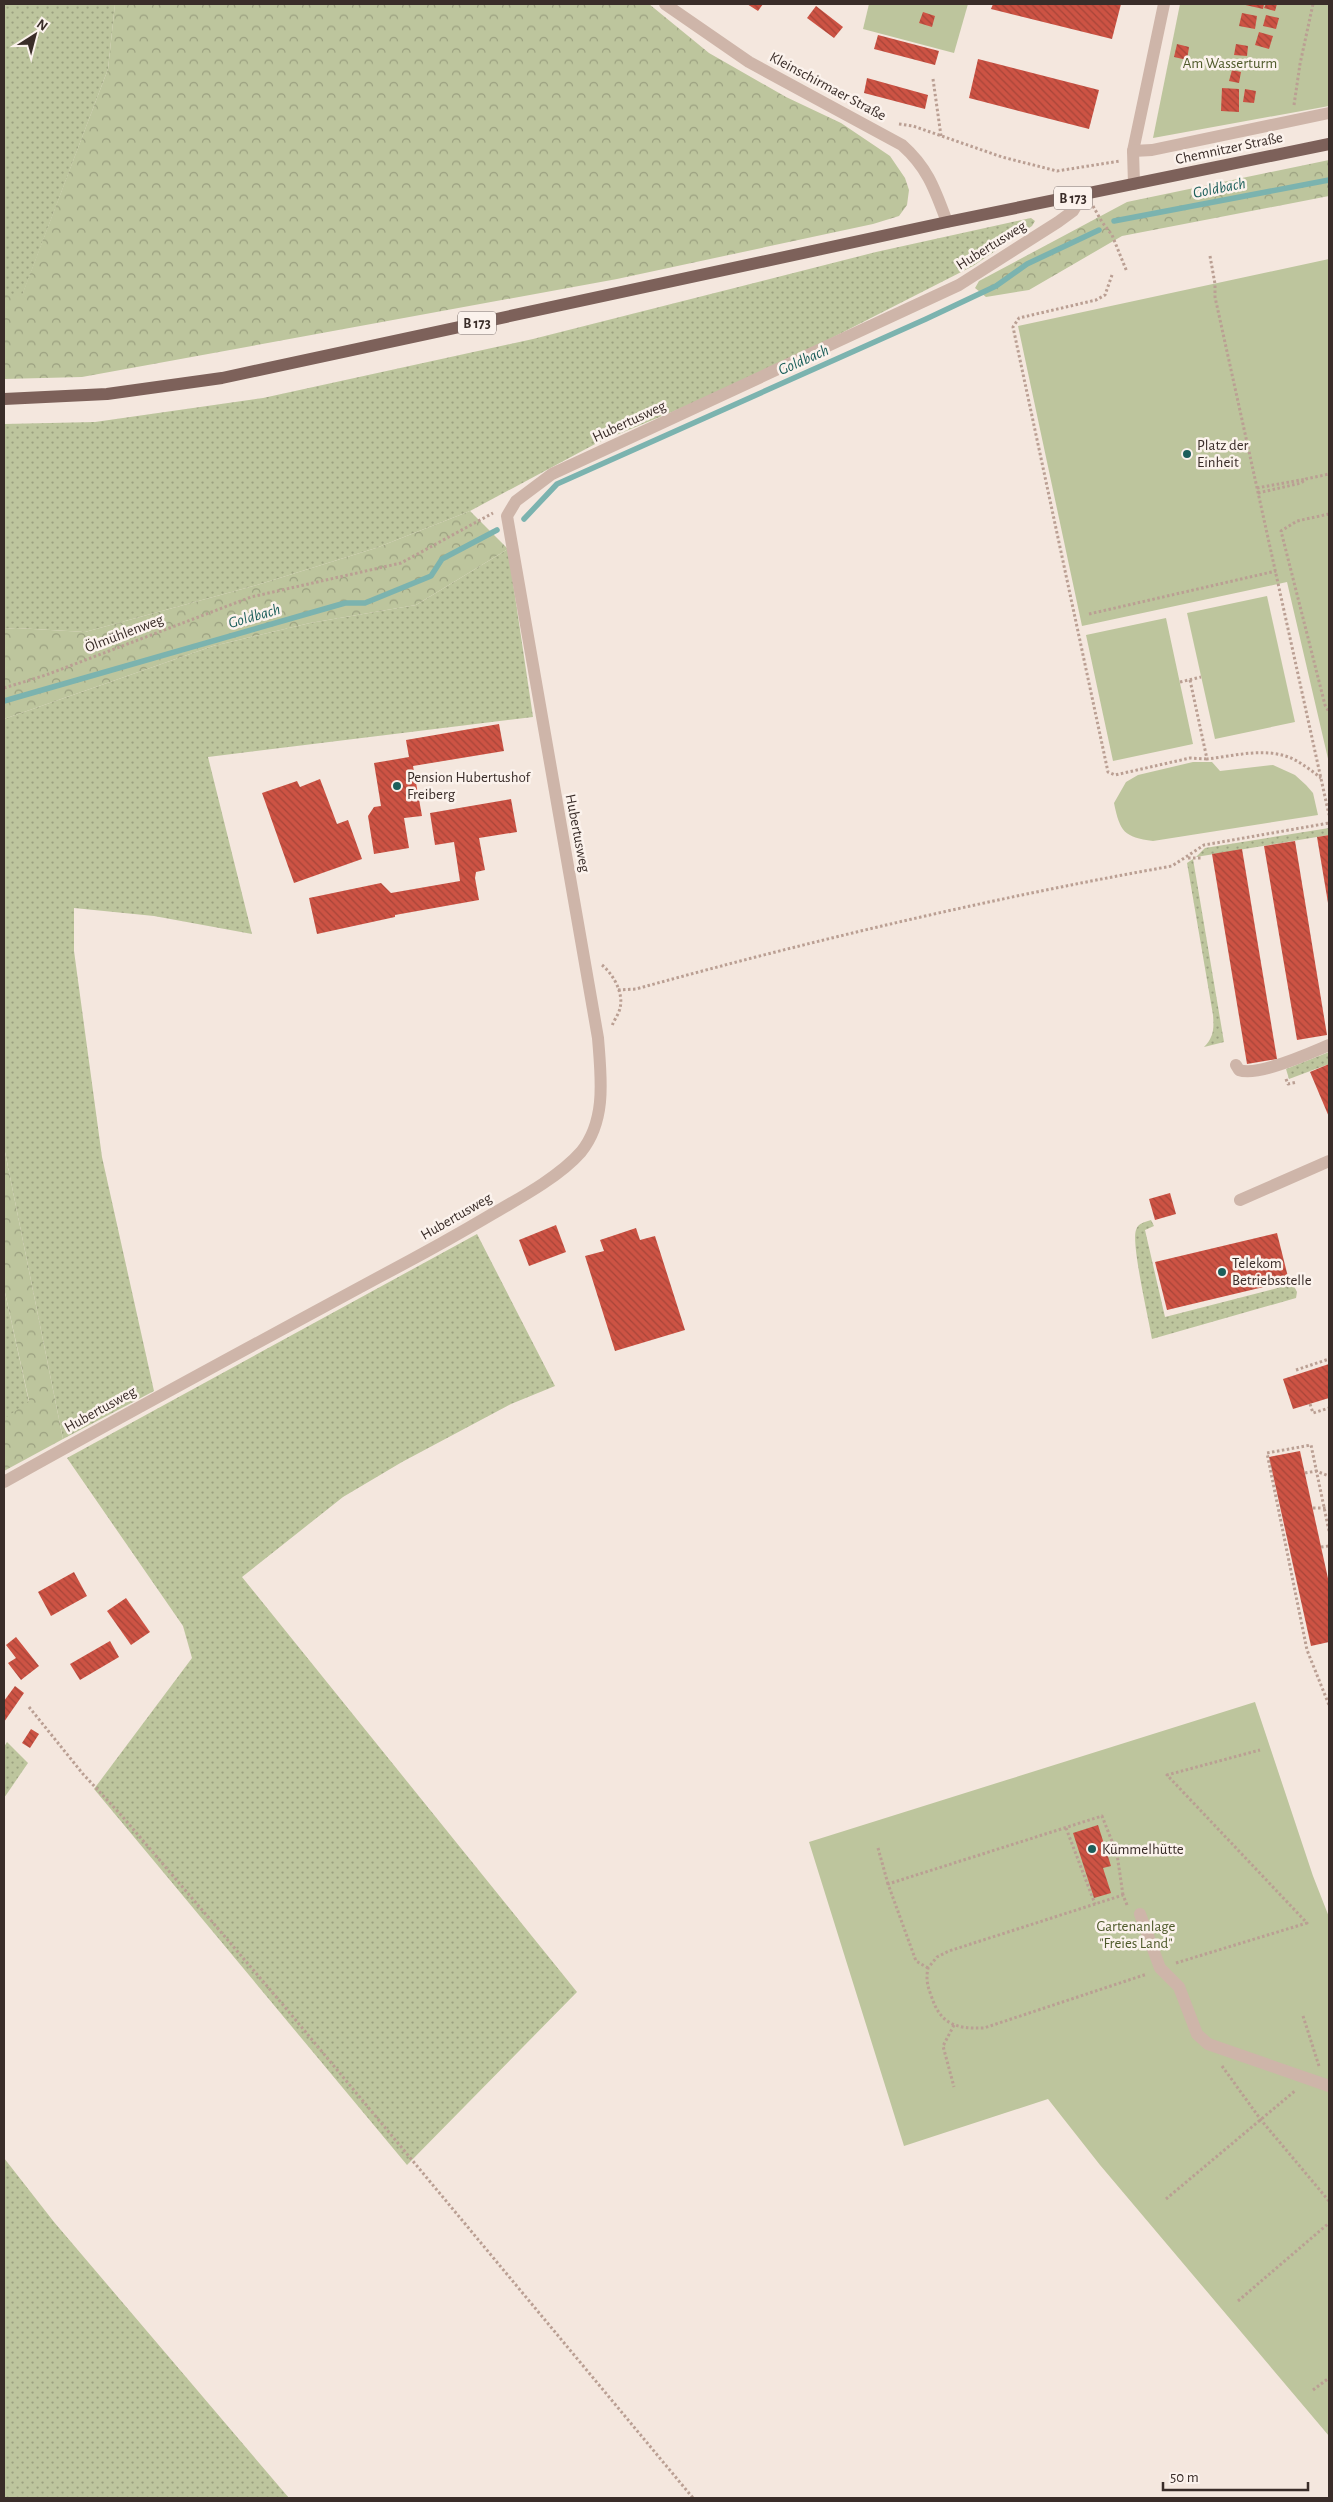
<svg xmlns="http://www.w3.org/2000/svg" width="1333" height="2502" font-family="'Alegreya Sans',sans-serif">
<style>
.grass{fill:url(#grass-dots)}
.forest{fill:url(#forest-crowns)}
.green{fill:#bdc59d}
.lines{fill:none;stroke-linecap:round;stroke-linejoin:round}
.stream{stroke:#7bb3af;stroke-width:5.5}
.building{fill:url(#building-back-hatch)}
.path{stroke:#ba9f93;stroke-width:3;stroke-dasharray:2.5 2.5;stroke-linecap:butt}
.minor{stroke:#ceb5a9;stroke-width:12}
.major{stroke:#7d615a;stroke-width:12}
.poi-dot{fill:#1c5f5b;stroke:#fbf2ec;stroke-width:2}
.labels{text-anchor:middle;stroke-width:5;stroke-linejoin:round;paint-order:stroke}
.shield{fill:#fbf2ec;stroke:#746864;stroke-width:1}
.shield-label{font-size:14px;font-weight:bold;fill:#3a2d29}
.park-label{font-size:15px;fill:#4f5a2b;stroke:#fbf2ec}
.street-label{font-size:15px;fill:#3a2d29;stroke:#fbf2ec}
.poi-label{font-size:15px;fill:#3a2d29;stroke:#fbf2ec;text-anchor:start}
.water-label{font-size:16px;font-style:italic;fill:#1c5f5b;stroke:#fbf2ec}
</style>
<defs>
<pattern id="grass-dots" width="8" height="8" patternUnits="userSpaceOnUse" patternTransform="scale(1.25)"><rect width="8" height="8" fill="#bdc59d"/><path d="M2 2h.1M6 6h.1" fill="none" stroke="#9ba080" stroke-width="1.8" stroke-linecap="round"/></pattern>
<pattern id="forest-crowns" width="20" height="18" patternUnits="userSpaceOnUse" patternTransform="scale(1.25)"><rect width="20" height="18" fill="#bdc59d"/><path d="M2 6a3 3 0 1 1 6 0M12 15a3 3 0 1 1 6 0" fill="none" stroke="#9ba080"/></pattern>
<pattern id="building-back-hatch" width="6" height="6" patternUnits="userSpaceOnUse" patternTransform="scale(1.25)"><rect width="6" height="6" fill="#cd5344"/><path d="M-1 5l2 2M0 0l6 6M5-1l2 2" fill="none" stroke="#a74539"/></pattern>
</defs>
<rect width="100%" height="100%" fill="#f4e7de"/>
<g class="grass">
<polygon points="4,4 115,4 108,69 22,296 4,295"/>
<polygon points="1031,218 1035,221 1032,226 973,266 749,380 597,443 470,511 376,548 257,585 85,632 16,628 4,629 4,424 95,422 263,398 533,339 876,252"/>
<polygon points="508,549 533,717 208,757 252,934 154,916 74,908 74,951 102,1157 154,1391 63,1439 4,1147 4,719 213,646 310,623 416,605"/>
<polygon points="1329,828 1329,835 1196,857 1205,848"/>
<path d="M1193 859 1224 1042 1204 1047C1214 1037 1214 1028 1213 1015L1187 863Z"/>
<polygon points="1329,1052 1329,1064 1289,1079 1286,1069"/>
<path d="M1151 1220 1154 1226 1145 1230 1165 1317 1289 1285 1294 1286 1297 1292 1296 1298 1152 1339C1149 1320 1131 1244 1136 1230 1138 1223 1145 1222 1151 1220Z"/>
<polygon points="477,1234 555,1386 511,1404 402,1462 343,1497 242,1577 577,1992 407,2165 94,1789 192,1658 183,1626 67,1458"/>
<polygon points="4,1288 29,1402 7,1418 4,1417"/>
<polygon points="7,1742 28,1763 4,1798 4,1747"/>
<polygon points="4,2158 54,2222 289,2498 4,2498"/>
</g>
<g class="forest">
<polygon points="115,4 649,4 709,53 786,97 841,123 890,156 905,178 909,190 907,205 899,216 873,224 617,279 82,377 4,379 4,295 22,295 108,69"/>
<polygon points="1329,160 1329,196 1122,236 1029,290 986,297 975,288 979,281 1127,202"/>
<polygon points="470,511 508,549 416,605 310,623 213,646 4,719 4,629 16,628 85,632 257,585 376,548"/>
<polygon points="4,1147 63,1439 4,1471 4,1417 7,1417 29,1401 4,1288"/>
</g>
<g class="green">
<polygon points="869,4 968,4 954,53 863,29"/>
<polygon points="1180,4 1329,4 1329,106 1153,138"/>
<polygon points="1329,259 1329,763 1287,582 1082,626 1018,326"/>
<polygon points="1267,596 1295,722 1215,739 1187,613"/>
<polygon points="1166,618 1193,744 1113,761 1086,635"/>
<path d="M1193 762H1212L1220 771 1273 765 1295 775 1306 785 1313 793 1318 815 1153 841C1124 837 1120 832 1114 803L1126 782 1138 775Z"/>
<polygon points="1255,1702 1313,1876 1329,1917 1329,2436 1100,2165 1048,2099 904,2146 809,1842"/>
</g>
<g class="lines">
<g class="stream">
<polyline points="1114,221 1329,180"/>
<polyline points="524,519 557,484 926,319 996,286 1027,264 1099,230"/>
<polyline points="4,701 345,603 365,603 431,576 442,559 497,530"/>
</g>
</g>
<g class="building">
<polygon points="747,4 763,4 758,11"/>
<polygon points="993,4 1121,4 1112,39 991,9"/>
<polygon points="1241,4 1264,4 1263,9"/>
<polygon points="1266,4 1277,4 1275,11 1264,8"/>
<polygon points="816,6 843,27 834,38 807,18"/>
<polygon points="923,12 935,16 932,27 919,23"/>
<polygon points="1242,13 1257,16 1255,29 1239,26"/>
<polygon points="1266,15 1279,18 1276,29 1263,26"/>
<polygon points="1259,32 1273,36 1269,49 1255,45"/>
<polygon points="878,35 939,51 935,65 874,49"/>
<polygon points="1177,44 1189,47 1187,60 1174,57"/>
<polygon points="1236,44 1248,46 1247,56 1234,55"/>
<polygon points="978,59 1099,90 1089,129 969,98"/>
<polygon points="1232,70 1241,72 1239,83 1229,81"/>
<polygon points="867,78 928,95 925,109 864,93"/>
<polygon points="1222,88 1239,89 1239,112 1221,111"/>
<polygon points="1245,89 1256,91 1254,103 1243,102"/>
<polygon points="499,724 504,751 413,766 422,816 404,818 409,848 374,854 368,816 374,807 381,806 374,763 409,757 406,740"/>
<polygon points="320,779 337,824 348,820 362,859 294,883 262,793 297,781 300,787"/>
<polygon points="511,799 517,832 479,838 485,870 476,872 475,878 479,900 395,915 395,917 317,934 309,898 381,883 391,893 460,881 454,842 435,845 430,813"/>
<polygon points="1329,835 1329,902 1328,903 1317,837"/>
<polygon points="1295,841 1327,1035 1297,1040 1264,846"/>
<polygon points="1242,849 1277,1059 1247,1064 1212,854"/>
<polygon points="1329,1064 1329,1117 1310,1072"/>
<polygon points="1170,1193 1176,1214 1155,1220 1149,1199"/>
<polygon points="556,1225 566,1252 529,1266 519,1240"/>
<polygon points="636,1228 640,1240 655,1236 685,1330 615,1351 585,1256 604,1251 600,1240"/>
<polygon points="1277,1233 1289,1281 1167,1310 1155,1262"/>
<polygon points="1329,1364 1329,1398 1293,1409 1283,1379"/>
<polygon points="1300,1451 1329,1583 1329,1642 1311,1646 1269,1457"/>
<polygon points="74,1572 87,1596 51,1616 38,1592"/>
<polygon points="126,1598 150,1632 131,1645 107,1611"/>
<polygon points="16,1637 39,1666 21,1680 8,1663 16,1658 6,1645"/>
<polygon points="110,1641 119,1657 80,1680 70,1664"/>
<polygon points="15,1686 24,1693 4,1722 4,1701"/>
<polygon points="31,1729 39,1734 30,1748 22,1743"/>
<polygon points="1098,1825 1111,1866 1103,1868 1111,1893 1094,1898 1073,1833"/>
</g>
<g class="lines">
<g class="path">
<polyline points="933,79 941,136"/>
<polyline points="1294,105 1300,64 1313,4"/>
<polyline points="899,124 913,126 1002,157 1057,171 1120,161"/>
<polyline points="1093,206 1102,222 1112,235 1127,272"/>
<polyline points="1210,256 1215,284 1215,297 1329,815"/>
<polyline points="1112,275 1105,295 1096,300 1019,318 1013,327 1108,772 1115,775 1190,758 1207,759"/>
<polyline points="1257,488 1306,479"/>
<polyline points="1258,493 1301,483 1306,479 1329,474"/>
<polyline points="1329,514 1297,521 1281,531 1325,705 1329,712"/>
<polyline points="1089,614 1276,571"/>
<path d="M1190 680 1207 759C1234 756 1265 747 1291 758 1302 763 1312 771 1321 778"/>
<polyline points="1180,682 1201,677"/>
<polyline points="4,688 46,675 251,597 401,563 493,513"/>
<polyline points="1188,858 1202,858"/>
<path d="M602 965C613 974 624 993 620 1008 619 1014 614 1020 612 1026"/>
<path d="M618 990 636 989C813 940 992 898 1172 866L1204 845 1329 823"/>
<polyline points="1286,1079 1288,1084 1297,1082"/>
<polyline points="1296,1370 1329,1359"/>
<polyline points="1310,1404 1313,1413 1329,1408"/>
<polyline points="1305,1473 1316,1471 1329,1476"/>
<polyline points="1313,1508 1329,1508"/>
<polyline points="1329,1531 1311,1445 1267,1453 1307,1650 1329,1705"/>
<polyline points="1321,1547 1329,1546"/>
<polyline points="29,1707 83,1774 122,1816 284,2006 693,2498"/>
<polyline points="1066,1828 1095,1904"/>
<polyline points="878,1848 888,1884"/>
<path d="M1127 1905 1123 1895 949 1951 937 1957 928 1968C926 1978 927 1985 931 1995 940 2024 955 2029 984 2028L1147 1974"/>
<polyline points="1176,1963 1307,1923 1167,1775 1260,1750"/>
<polyline points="928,1968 916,1961 888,1884 1102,1816 1117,1854 1123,1895"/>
<polyline points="1303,2016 1319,2066"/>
<polyline points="954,2025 943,2046 954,2087"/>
<polyline points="1222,2066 1261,2120 1329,2201"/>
<polyline points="1166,2199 1296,2090"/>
<polyline points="1238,2301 1329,2223"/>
<polyline points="1313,2390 1329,2378"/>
</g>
<g class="minor">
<path d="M665 4 749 62 902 145C928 168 935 190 947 222"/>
<polyline points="1133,151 1164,4"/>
<polyline points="1134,184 1133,151 1152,150 1329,113"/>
<path d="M1236 1065 1239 1070C1258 1077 1310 1053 1329 1045"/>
<polyline points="1240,1200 1329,1161"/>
<path d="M4 1482C129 1412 255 1344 381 1276 419 1256 457 1235 494 1213 522 1197 560 1176 581 1152 607 1120 601 1077 598 1038L507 516 516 501 552 474 959 285 1058 222 1073 211 1082 196"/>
<polyline points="1140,1914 1160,1968 1179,1987 1197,2034 1208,2044 1329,2086"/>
</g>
<polyline class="major" points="4,399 107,394 222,378 947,222 1329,144"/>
</g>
<g class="poi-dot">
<circle cx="1187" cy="454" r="5"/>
<circle cx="397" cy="786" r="5"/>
<circle cx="1222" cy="1272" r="5"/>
<circle cx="1092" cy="1849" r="5"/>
</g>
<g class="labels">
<g class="shield">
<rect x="1054" y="186.5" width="38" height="23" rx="4"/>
<rect x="458" y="311.5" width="38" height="23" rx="4"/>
</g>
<g class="shield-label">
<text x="1073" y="203">B 173</text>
<text x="477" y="328">B 173</text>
</g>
<g class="park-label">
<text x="1230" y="68">Am Wasserturm</text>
<text x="1136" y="1931">Gartenanlage<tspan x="1136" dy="17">"Freies Land"</tspan></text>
</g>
<g class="street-label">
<text transform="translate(828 86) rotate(28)" y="5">Kleinschirmaer Straße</text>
<text transform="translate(1229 148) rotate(-12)" y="5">Chemnitzer Straße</text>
<text transform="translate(991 245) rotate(-32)" y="5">Hubertusweg</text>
<text transform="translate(629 421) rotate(-25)" y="5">Hubertusweg</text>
<text transform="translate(124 633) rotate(-21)" y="5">Ölmühlenweg</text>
<text transform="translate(578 833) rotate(79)" y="5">Hubertusweg</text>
<text transform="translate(456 1216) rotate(-30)" y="5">Hubertusweg</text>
<text transform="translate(100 1409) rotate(-29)" y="5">Hubertusweg</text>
</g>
<g class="poi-label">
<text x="1197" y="450">Platz der<tspan x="1197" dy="17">Einheit</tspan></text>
<text x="407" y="782">Pension Hubertushof<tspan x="407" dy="17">Freiberg</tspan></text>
<text x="1232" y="1268">Telekom<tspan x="1232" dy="17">Betriebsstelle</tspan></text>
<text x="1102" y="1854">Kümmelhütte</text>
</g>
<g class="water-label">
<text transform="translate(1219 187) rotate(-11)" y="6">Goldbach</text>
<text transform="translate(803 359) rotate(-24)" y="6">Goldbach</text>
<text transform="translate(254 615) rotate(-16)" y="6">Goldbach</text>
</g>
</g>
<rect width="1333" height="2502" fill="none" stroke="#3a2d29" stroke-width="10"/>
<g transform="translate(35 35) rotate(36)" stroke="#fbf2ec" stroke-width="4" paint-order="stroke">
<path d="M0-4L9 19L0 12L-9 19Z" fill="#3a2d29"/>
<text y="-8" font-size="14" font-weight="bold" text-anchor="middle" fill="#3a2d29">N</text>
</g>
<path d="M1163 2482v8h145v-8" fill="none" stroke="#3a2d29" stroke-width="2.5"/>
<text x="1170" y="2482" font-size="15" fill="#3a2d29" stroke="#fbf2ec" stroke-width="4" paint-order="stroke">50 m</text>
</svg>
